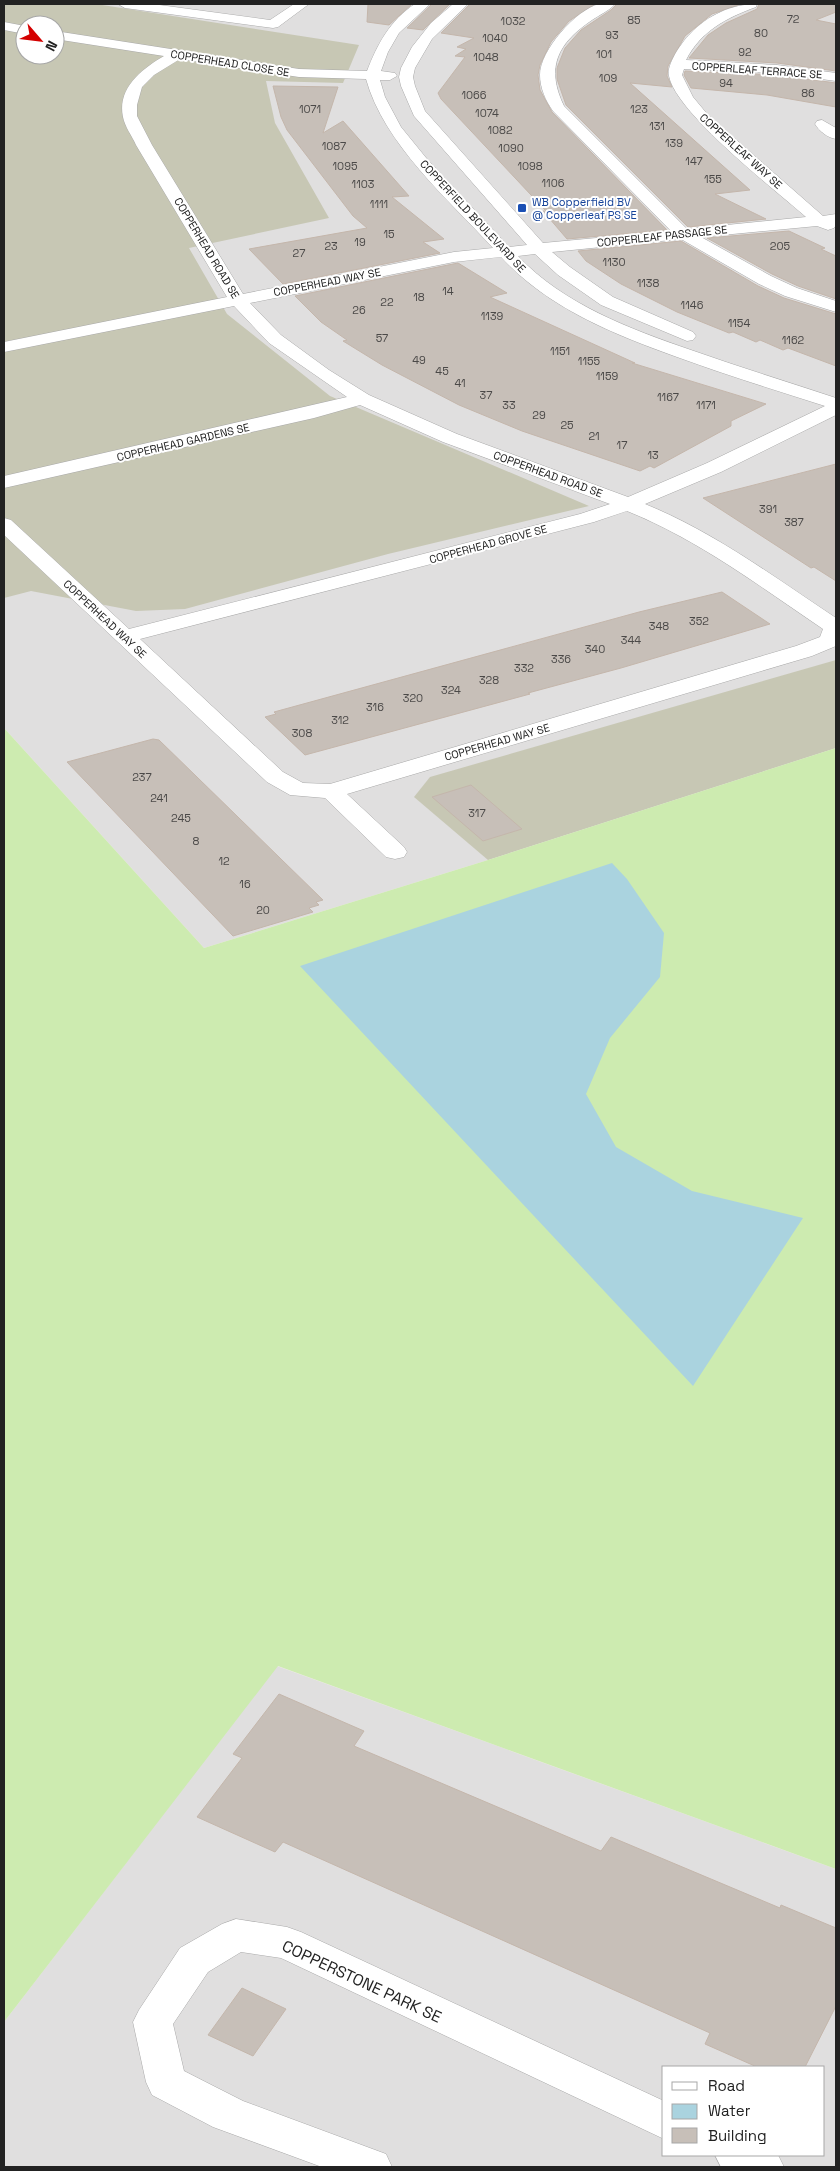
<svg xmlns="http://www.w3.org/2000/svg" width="840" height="2171" font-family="'Space Grotesk',sans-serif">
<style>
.residential{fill:#e0dfdf;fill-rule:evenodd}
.construction{fill:#c7c7b4;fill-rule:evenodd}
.grass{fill:#cdebb0}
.water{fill:#aad3df}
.building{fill:#c7bfb8;stroke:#c4b6ab}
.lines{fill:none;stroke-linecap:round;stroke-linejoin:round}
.minor-casing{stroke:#a9a9a9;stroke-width:1}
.minor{fill:#fff;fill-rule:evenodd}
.transit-dot{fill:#1a4fb4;stroke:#fff;stroke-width:2}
.labels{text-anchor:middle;stroke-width:4;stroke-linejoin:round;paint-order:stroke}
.number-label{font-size:11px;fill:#4b4948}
.far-street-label{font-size:11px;fill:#222;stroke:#fff}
.far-transit-label{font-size:11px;fill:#164399;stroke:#fff;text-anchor:start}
.near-street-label{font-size:16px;fill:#222;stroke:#fff}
</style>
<rect width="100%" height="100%" fill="#f2efe9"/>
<g class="residential">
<path d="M4 4H836V748L488 860 204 948 4 728ZM25 25H55V55H25Z"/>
<path d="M277 1666 836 1869V2167H4V2022ZM664 2067H824V2155H664Z"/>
</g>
<g class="construction">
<path d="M4 4H96L359 45 343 83 266 81 275 123 329 218 189 248 227 314 330 396 589 506 388 554 185 609 136 611 31 591 4 598ZM25 25H55V55H25Z"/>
<polygon points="836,660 836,748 488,860 414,797 430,777"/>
</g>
<polygon class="grass" points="4,728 204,948 488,860 836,748 836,1869 278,1666 4,2022"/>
<polygon class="water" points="612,863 627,879 664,933 660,977 610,1038 586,1094 616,1147 692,1191 803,1218 693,1386 300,966"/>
<g class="building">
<polygon points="368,4 412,4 389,25 367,22"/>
<polygon points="432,4 450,4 423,30 407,28"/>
<polygon points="470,4 595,4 569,21 551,42 540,65 538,75 540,90 552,112 667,230 567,239 543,211 546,211 441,99 438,93 465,57 455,56 466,49 457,47 474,38 441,33"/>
<polygon points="617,4 741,4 712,14 685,36 668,66 667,76 672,87 630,83 750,190 715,194 766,219 688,227 566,105 557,79 557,68 565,48 581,30 611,10"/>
<polygon points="759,4 836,4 836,12 816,20 836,24 836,71 777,63 689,58 708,35 726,23 757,9"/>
<polygon points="685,71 777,75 836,83 836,107 767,95 691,88 684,75"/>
<polygon points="273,86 338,87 323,133 343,121 409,196 392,197 444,239 423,242 440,253 283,284 249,249 367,228 353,216 287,130 281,117"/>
<polygon points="789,231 825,248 821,249 836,256 836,299 798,286 772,274 707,238"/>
<polygon points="681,241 758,286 784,298 836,314 836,366 788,348 783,350 760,340 756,342 733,332 729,333 677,312 621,284 586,261 578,251"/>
<polygon points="458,263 507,293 490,297 635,363 632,363 766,404 731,421 731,426 654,468 650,466 640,471 522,431 459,405 382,365 343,341 347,340 321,322 295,296"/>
<polygon points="836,464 836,581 814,567 811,568 703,498"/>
<polygon points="722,592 770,624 621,668 528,693 530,694 305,755 265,717 276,714 274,712 639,612"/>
<polygon points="153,739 159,740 197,777 323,900 316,902 319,905 309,908 313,912 233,936 67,762"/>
<polygon points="471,785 522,829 483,841 432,797"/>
<polygon points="279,1694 364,1731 354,1746 601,1851 611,1837 780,1908 781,1905 836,1928 836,2006 805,2067 757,2067 705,2044 710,2033 283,1842 275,1852 197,1817 242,1758 233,1754"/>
<polygon points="242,1988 286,2009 253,2056 208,2035"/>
</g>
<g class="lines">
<g class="minor-casing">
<g id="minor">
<polygon points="118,4 152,4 270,20 294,4 309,4 278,27 273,28 125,8"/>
<path d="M415 4H430L399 33 388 52 381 71 395 73 397 76 390 80H380L385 97 401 127 427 159 509 247 527 245 414 116 401 86 399 77 401 68 412 47 431 23 453 4H468L432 39 415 68 413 77 415 86 425 111 543 243 671 231 553 111C546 101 540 88 540 75 540 50 576 10 599 4 604 3 610 4 615 4 609 11 599 15 592 20 558 43 545 67 564 106L687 229 806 217C774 189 676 113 669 76 666 65 682 42 690 34 708 15 732 4 757 4L756 7C726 18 701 31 686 60L777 65 836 73V81L777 73 684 69 682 75 693 97 708 115 823 216 836 214V225L834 228 828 230 817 226 701 237 771 276 797 288 836 301V312L785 296 759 284 681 239 552 252 570 267 613 297 693 332 696 336 693 340 687 341 601 305 558 275 535 254 518 256C563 304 630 329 691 350 739 367 788 382 836 398V415L721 472 645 504C714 532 774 577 836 618V646L812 656 347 794 404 847 407 852 404 857 395 859 386 857 325 798 290 795 267 782 4 535V518L11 520 129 629 580 514 610 504 443 442 360 405 314 418 4 488V476L347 397 269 343 234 306 4 352V342L227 297 136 145C132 136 125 127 123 117 117 88 142 69 164 56L55 39V31L299 69 367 71C377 45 390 20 415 4ZM180 59 299 77 366 79C384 144 448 199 493 248L454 252 243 294 152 145 137 116V105L142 87 154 75ZM501 257C548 308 613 334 677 357 726 375 775 390 825 406L707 463 628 497 457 434 369 395 329 370 281 335 250 303 454 262ZM627 511C699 540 759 586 823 629L820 637 796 646 330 784 303 783 283 772 140 639 594 522Z"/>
<polygon points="4,22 25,26 25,34 4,30"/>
<path d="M822 120 836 128V139C828 138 819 131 815 124L817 121Z"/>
<polygon points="236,1919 287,1927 301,1932 664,2101 664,2139 281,1958 241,1952 208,1972 173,2024 184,2071 243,2101 386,2154 392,2167 322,2167 213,2127 152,2095 146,2082 133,2022 139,2010 180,1948 222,1924"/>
<polygon points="715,2155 778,2155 784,2167 721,2167"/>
</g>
</g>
<use href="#minor" class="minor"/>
</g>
<rect class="transit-dot" x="517" y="203" width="10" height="10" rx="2.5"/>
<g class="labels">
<g class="number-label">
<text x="793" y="23">72</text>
<text x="634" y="24">85</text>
<text x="513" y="25">1032</text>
<text x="761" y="37">80</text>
<text x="612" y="39">93</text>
<text x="495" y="42">1040</text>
<text x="745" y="56">92</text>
<text x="604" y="58">101</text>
<text x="486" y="61">1048</text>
<text x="608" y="82">109</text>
<text x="726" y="87">94</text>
<text x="808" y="97">86</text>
<text x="474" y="99">1066</text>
<text x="310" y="113">1071</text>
<text x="639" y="113">123</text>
<text x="487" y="117">1074</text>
<text x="657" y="130">131</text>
<text x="500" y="134">1082</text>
<text x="674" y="147">139</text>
<text x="334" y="150">1087</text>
<text x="511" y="152">1090</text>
<text x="694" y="165">147</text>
<text x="345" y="170">1095</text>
<text x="530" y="170">1098</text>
<text x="713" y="183">155</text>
<text x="553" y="187">1106</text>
<text x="363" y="188">1103</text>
<text x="379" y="208">1111</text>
<text x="389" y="238">15</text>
<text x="360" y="246">19</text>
<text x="331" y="250">23</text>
<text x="780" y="250">205</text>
<text x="299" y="257">27</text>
<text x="614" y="266">1130</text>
<text x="648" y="287">1138</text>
<text x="448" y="295">14</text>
<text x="419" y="301">18</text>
<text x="387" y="306">22</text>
<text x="692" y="309">1146</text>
<text x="359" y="314">26</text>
<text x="492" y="320">1139</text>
<text x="739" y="327">1154</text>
<text x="382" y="342">57</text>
<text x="793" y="344">1162</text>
<text x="560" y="355">1151</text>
<text x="419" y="364">49</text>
<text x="589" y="365">1155</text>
<text x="442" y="375">45</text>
<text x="607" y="380">1159</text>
<text x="460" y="387">41</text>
<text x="486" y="399">37</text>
<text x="668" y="401">1167</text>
<text x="509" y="409">33</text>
<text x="706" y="409">1171</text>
<text x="539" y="419">29</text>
<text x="567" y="429">25</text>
<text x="594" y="440">21</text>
<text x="622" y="449">17</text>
<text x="653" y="459">13</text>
<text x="768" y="513">391</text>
<text x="794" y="526">387</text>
<text x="699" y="625">352</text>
<text x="659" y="630">348</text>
<text x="631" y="644">344</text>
<text x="595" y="653">340</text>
<text x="561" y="663">336</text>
<text x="524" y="672">332</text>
<text x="489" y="684">328</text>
<text x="451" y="694">324</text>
<text x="413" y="702">320</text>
<text x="375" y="711">316</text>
<text x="340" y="724">312</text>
<text x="302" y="737">308</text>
<text x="142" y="781">237</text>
<text x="159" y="802">241</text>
<text x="477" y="817">317</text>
<text x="181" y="822">245</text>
<text x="196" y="845">8</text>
<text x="224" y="865">12</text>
<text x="245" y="888">16</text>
<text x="263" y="914">20</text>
</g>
<g class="far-street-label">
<text transform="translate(230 63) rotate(9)" y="4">COPPERHEAD CLOSE SE</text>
<text transform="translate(757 70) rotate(4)" y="4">COPPERLEAF TERRACE SE</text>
<text transform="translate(741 151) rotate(42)" y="4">COPPERLEAF WAY SE</text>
<text transform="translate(473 216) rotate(47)" y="4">COPPERFIELD BOULEVARD SE</text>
<text transform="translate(662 236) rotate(-6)" y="4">COPPERLEAF PASSAGE SE</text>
<text transform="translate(207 248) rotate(59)" y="4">COPPERHEAD ROAD SE</text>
<text transform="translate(327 282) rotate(-11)" y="4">COPPERHEAD WAY SE</text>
<text transform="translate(183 442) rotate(-13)" y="4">COPPERHEAD GARDENS SE</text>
<text transform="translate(548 474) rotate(20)" y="4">COPPERHEAD ROAD SE</text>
<text transform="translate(488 544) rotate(-15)" y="4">COPPERHEAD GROVE SE</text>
<text transform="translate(105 619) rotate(43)" y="4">COPPERHEAD WAY SE</text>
<text transform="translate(497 742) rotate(-16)" y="4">COPPERHEAD WAY SE</text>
</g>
<g class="far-transit-label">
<text x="532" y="206">WB Copperfield BV<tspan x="532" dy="13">@ Copperleaf PS SE</tspan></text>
</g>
<g class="near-street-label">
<text transform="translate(362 1981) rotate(25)" y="6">COPPERSTONE PARK SE</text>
</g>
</g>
<rect width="840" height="2171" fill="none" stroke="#222222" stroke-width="10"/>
<rect x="662" y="2066" width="162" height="90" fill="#ffffff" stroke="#a7a7a7"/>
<rect x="672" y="2082" width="25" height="8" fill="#ffffff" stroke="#a7a7a7"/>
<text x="708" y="2091" font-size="15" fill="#222222">Road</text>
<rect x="672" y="2104" width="25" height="15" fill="#aad3df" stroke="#a7a7a7"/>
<text x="708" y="2116" font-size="15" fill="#222222">Water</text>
<rect x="672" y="2128" width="25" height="15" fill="#c7bfb8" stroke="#a7a7a7"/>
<text x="708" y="2141" font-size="15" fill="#222222">Building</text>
<g transform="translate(40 40) rotate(118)"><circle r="24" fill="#ffffff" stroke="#a7a7a7"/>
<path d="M0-4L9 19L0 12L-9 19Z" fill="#d40000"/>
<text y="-8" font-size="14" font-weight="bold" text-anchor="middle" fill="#222222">N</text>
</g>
</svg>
